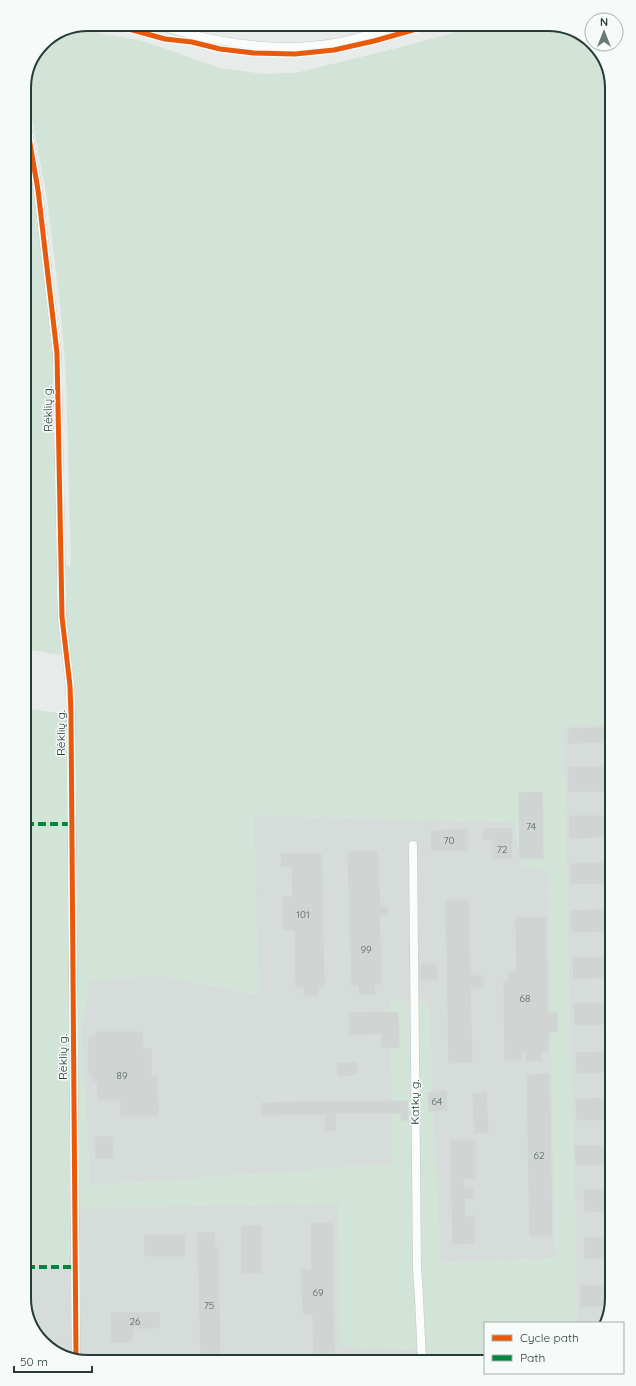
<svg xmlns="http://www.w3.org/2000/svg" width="636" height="1386" font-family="Quicksand,sans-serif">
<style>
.built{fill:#d6dcd9}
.green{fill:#d2e3d7;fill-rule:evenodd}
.building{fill:#d0d4d2;stroke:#d0d4d2}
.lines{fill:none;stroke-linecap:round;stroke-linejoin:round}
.street-casing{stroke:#c4c8c6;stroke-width:9}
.street{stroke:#fbfcfc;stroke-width:8}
.quiet{stroke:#00873e;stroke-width:4;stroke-dasharray:8 4;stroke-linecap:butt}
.cycleway-casing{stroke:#f6faf8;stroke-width:8}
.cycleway{stroke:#e8590c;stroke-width:5}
.labels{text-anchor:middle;stroke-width:3;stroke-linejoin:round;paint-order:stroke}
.number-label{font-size:10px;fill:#51645e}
.street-label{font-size:12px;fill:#263d37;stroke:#f6faf8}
.rim{fill:none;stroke:#263d37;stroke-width:2}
</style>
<rect width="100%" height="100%" fill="#e7ebe9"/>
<g class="built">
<polygon points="610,724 612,1298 604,1323 577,1323 563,726"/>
<polygon points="253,815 514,822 522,866 548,869 556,1258 440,1263 428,1003 390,1001 394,1164 90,1186 81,1028 90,980 156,975 259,994"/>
<polygon points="339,1203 340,1347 421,1349 422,1360 84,1362 49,1349 27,1319 27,1267 68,1267 75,1208"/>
</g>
<path class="green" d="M486 24H552L587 37 609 67 610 582 607 585 610 631V724L563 727 577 1323H485V1359L422 1360 421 1349 340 1347 338 1203 75 1208 68 1267H27L26 708 71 715 66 656 26 649 24 117 57 353 61 565 71 566 66 375 60 305 47 198 25 82 43 43 76 29 143 41 220 68 264 74 295 73 390 50ZM253 815 514 822 522 866 548 869 556 1258 441 1263 428 1003 390 1001 394 1164 90 1186 81 1028 90 980 156 975 260 994Z"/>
<g class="building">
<polygon points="610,728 610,742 569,743 569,729"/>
<polygon points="569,767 610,767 611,791 569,791"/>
<polygon points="542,792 543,858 520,858 519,793"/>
<polygon points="570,816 611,816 611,837 570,838"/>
<polygon points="484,829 512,829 511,858 493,858 493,839 484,839"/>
<polygon points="467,830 467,850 431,850 431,831"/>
<polygon points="377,851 380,906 388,906 388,914 379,914 381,984 374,984 374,994 360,994 359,984 352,985 348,852"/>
<polygon points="282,854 321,854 324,986 318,986 318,996 304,996 304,987 296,987 295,930 284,930 283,897 293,897 292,866 282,866"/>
<polygon points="611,863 611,883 571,883 571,864"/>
<polygon points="446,900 468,900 470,976 483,976 483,988 470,988 472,1062 449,1063"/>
<polygon points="611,910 611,931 572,932 572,911"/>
<polygon points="516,918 546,918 547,1013 557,1013 557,1032 548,1032 548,1051 541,1051 541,1061 526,1061 526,1051 521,1051 521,1060 505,1060 504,983 508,983 508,972 517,972"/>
<polygon points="611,957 611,977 574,978 573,958"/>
<polygon points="421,964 436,964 437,980 421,980"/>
<polygon points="611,1003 611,1024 575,1025 574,1004"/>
<polygon points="398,1012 399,1047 382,1047 382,1033 350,1034 349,1013"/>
<polygon points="96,1032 142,1032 143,1049 151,1049 151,1077 157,1077 158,1116 121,1116 121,1100 98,1100 98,1081 93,1081 93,1073 89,1073 89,1037 96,1037"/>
<polygon points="611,1052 611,1072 577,1073 576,1053"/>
<polygon points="356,1062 357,1074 338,1076 337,1064"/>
<polygon points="549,1074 552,1236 530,1236 527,1075"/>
<polygon points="446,1091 447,1110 429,1111 428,1093"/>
<polygon points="486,1093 488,1132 475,1133 473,1094"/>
<polygon points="611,1098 611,1119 577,1120 576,1099"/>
<polygon points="407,1101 408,1120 401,1120 401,1113 335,1113 335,1130 326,1130 326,1114 262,1115 262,1103"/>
<rect x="96" y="1137" width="17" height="21"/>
<polygon points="451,1140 475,1140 475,1178 463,1178 464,1188 473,1188 473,1198 464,1198 465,1217 474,1216 474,1243 453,1244"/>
<polygon points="575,1146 612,1146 612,1165 576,1165"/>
<polygon points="584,1190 612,1190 612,1211 585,1211"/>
<polygon points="311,1223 332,1223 334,1360 314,1360 313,1313 303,1314 302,1270 312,1270"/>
<rect x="242" y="1226" width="19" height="47"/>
<polygon points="198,1233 214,1233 214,1248 218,1248 220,1361 201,1361"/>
<polygon points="145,1235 185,1235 184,1256 145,1256"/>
<rect x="585" y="1238" width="27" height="20"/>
<polygon points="612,1285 612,1298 610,1305 581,1306 581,1286"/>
<polygon points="111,1313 159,1313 159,1328 132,1328 132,1342 111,1342"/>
<rect x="112" y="1357" width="14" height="5"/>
</g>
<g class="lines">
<g class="street-casing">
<g id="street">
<path d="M153 24C214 42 281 55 345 41 365 36 384 30 404 24"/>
<polyline points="24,109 38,190 57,353 62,617 70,686 71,715 76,1359"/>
<polyline points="413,845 417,1267 419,1298 422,1360"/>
</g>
</g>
<use href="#street" class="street"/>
<g class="quiet">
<polyline points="26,824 71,824"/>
<polyline points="27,1267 75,1267"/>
</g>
<g class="cycleway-casing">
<g id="cycleway">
<polyline points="87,24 93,26 118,26 165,39 192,42 220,49 254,53 295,54 334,50 374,41 434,24"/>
<polyline points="24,109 38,190 57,353 62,617 70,686 71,715 76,1359"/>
</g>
</g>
<use href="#cycleway" class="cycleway"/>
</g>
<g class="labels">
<g class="number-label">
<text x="531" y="830">74</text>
<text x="449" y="844">70</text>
<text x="502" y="853">72</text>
<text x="303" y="918">101</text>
<text x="366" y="953">99</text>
<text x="525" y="1002">68</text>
<text x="122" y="1079">89</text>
<text x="437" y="1105">64</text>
<text x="539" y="1159">62</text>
<text x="318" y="1296">69</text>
<text x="209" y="1309">75</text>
<text x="135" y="1325">26</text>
</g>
<g class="street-label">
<text transform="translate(48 409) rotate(-91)" y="4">Rėklių g.</text>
<text transform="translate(61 733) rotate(-90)" y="4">Rėklių g.</text>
<text transform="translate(63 1057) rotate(-90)" y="4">Rėklių g.</text>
<text transform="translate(415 1102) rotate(-90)" y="4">Katkų g.</text>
</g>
</g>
<path d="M0 0H636V1386H0ZM88 31H548A57 57 0 0 1 605 88V1298A57 57 0 0 1 548 1355H88A57 57 0 0 1 31 1298V88A57 57 0 0 1 88 31Z" fill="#f6faf8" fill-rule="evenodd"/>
<path class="rim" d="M88 31H548A57 57 0 0 1 605 88V1298A57 57 0 0 1 548 1355H88A57 57 0 0 1 31 1298V88A57 57 0 0 1 88 31Z"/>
<rect x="484" y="1322" width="140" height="52" fill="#f6faf8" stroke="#a3aeab"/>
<rect x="492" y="1335" width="20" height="6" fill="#e8590c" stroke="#a3aeab"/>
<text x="520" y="1342" font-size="12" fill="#263d37">Cycle path</text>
<rect x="492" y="1355" width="20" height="6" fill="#00873e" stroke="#a3aeab"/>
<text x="520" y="1362" font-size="12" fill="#263d37">Path</text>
<g transform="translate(604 32)"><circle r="19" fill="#f6faf8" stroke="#a3aeab"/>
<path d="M0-3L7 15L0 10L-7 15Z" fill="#6a7a75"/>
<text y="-6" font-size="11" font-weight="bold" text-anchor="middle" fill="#263d37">N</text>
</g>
<path d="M14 1366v6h78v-6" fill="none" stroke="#263d37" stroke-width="2"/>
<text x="20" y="1366" font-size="12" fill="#263d37" stroke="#f6faf8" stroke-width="3" paint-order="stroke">50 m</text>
</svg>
